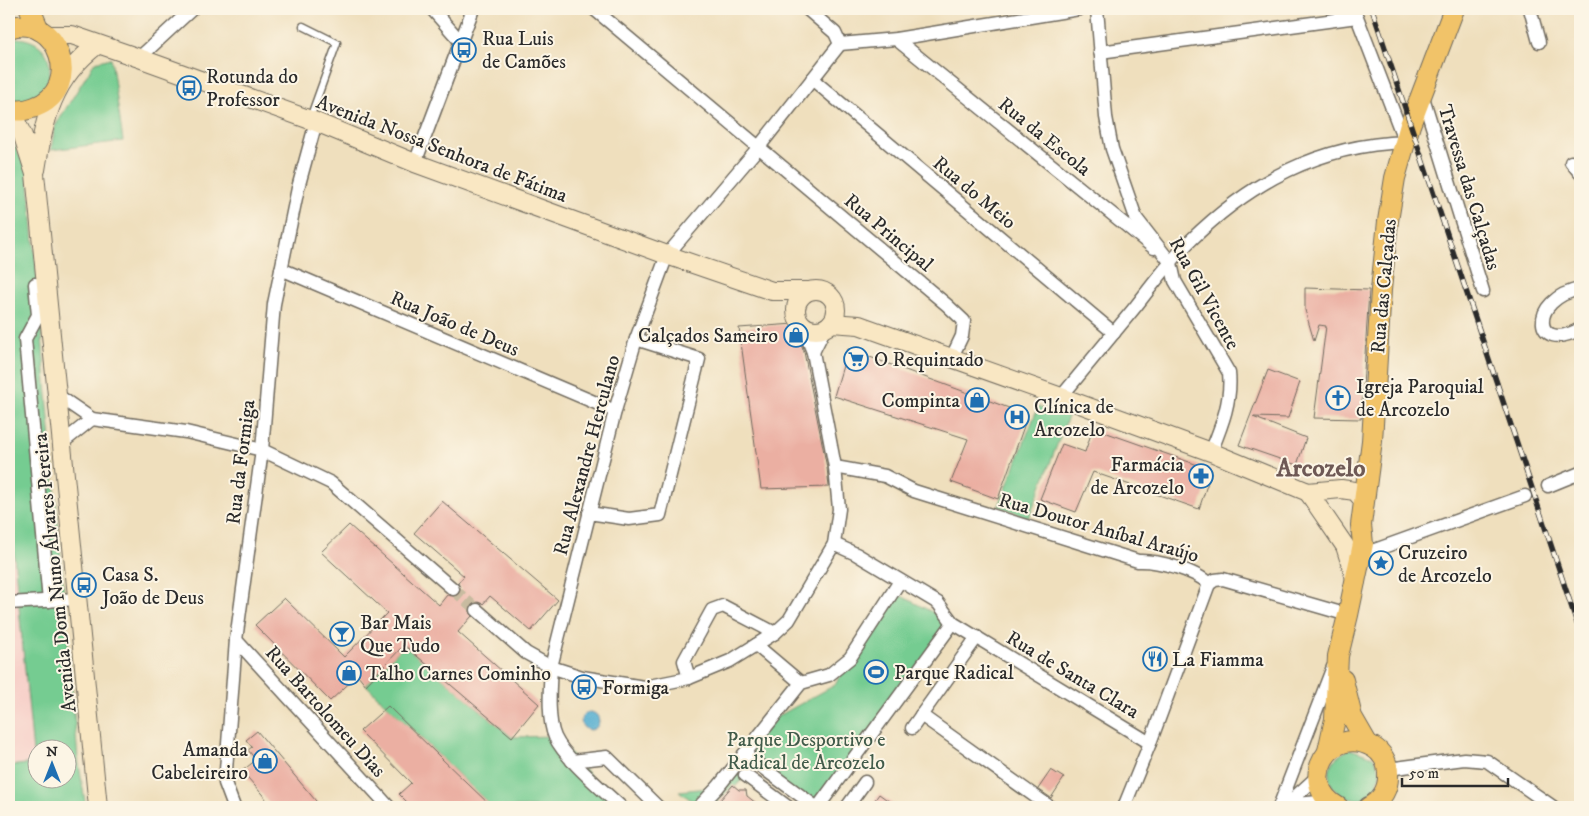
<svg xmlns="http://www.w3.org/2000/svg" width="1589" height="816" font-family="'IM FELL DW Pica',serif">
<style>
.built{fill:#f7d0c9}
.green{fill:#75cc91;stroke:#507c5e;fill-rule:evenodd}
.water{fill:#52add0;stroke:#3e6c7e}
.building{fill:#ebafa2}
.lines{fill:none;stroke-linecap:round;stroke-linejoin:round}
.street-tunnel{stroke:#c8bba0;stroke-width:12;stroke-dasharray:12 6;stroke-linecap:butt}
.lane-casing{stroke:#706a5e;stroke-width:9}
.street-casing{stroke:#706a5e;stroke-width:15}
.secondary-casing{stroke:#706a5e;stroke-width:20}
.primary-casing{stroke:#706a5e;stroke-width:22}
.lane{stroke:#fff;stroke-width:6}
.street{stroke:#fff;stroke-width:12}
.secondary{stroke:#f9e7c3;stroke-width:18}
.primary{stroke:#f1c369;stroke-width:20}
.rail-casing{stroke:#2b2b2b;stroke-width:5.5}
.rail{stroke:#fcf5e5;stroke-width:4;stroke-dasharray:11;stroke-linecap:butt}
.labels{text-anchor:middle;stroke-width:4;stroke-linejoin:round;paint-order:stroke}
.poi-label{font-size:20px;fill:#2b2b2b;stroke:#fcf5e5;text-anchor:start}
.street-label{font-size:20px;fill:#2b2b2b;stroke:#fcf5e5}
.park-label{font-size:20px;fill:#415b4a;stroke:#fcf5e5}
.district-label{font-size:25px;font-weight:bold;fill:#6e5955;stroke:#fcf5e5}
</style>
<rect width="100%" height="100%" fill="#fcf5e5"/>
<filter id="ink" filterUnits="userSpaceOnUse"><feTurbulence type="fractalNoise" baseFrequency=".02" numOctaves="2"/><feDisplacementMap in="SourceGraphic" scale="10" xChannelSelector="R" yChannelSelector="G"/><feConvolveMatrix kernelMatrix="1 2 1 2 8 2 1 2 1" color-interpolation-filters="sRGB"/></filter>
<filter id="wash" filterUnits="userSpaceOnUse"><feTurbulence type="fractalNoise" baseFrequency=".0096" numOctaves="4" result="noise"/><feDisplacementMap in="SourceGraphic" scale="20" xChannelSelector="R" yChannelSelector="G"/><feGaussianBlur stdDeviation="1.12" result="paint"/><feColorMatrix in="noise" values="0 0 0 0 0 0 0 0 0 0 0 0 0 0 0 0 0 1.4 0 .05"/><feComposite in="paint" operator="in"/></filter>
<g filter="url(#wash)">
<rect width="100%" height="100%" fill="#efdfbd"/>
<polygon class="built" points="9,504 34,764 9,766"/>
<g class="green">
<path d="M17 38C71 42 51 114 9 99V39Z"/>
<polygon points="111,58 123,141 51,150 55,126 95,62"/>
<path d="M9 135 28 172 78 759 86 807H9V766L34 763 9 504ZM38 748H68V778H38Z"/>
<polygon points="1038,407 1069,414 1029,518 999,506"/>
<polygon points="894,592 953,623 818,807 753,768 716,807 700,807 679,791 718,787 771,720 835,685 850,658"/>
<polygon points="404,645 512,737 555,736 618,807 492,807 366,685"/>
<path d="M1350 749 1373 757C1375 761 1379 767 1380 771 1380 775 1378 779 1377 783 1370 810 1330 801 1329 775 1329 760 1339 755 1350 749Z"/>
</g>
<circle class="water" cx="590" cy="721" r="9"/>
<g id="blocks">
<g class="building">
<polygon points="1305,288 1369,290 1361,419 1314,418 1326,326 1319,325 1314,341 1305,310"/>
<polygon points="794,324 804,352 827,468 829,487 761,489 739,328"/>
<polygon points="848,349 1028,415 998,499 951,482 968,439 834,396"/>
<polygon points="1268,370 1300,382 1288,418 1253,417 1306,438 1297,465 1239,445"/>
<polygon points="1093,428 1212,470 1199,509 1093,472 1076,512 1040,499 1062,444 1085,452"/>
<polygon points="442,501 558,600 531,631 490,596 483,604 478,602 471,604 469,609 472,616 458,632 539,704 512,737 404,645 366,685 358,675 330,701 255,625 284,598 344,657 387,613 321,552 349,525 439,605 447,595 456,596 461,590 458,583 464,576 414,533"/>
<polygon points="388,706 441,758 492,807 412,807 399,794 411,783 360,731"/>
<polygon points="257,731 321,807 273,807 242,771 256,760 248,750 252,747 246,740"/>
<polygon points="1051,770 1064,778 1051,798 1038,789"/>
<polygon points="733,785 739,790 746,790 747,796 761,807 714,807"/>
<polygon points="879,794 897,807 870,807"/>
</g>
</g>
</g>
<g filter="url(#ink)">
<use href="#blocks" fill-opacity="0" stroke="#706a5e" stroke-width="1"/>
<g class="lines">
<polyline class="street-tunnel" points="453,589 477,610"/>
<g class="lane-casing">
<polyline id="lane" points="303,26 337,43 310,118"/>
</g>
<g class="street-casing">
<g id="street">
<polyline points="432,9 461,42"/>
<polyline points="594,9 947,305 964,321 962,336 951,359"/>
<path d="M1097 9 1106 117 1112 149 1136 218 1171 263 1175 281 1229 373C1232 401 1221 427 1211 452"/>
<polyline points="1530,9 1539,42"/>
<polyline points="896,39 1154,248"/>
<polyline points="840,44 896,39 1079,9"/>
<polyline points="139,58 192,9"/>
<polyline points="812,79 1114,333"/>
<polyline points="1422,94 1483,291"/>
<polyline points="1571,162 1580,173"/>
<polyline points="415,163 473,9"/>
<polyline points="281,269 615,411"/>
<polyline points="35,284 38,315 25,339 49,601"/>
<path d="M1580 289C1528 299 1533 355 1580 329"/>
<polyline points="813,352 825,328"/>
<polyline points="57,395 92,419 186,432 262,450 331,483 453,589"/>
<path d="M1061 397C1086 367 1111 336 1136 306 1153 284 1170 261 1190 241 1250 182 1319 145 1405 142L1357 17 1100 52"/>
<polyline points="62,443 92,419"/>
<path d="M835 467 885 476 914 491 1138 561C1157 560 1195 570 1209 584"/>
<polyline points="1548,486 1580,473"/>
<polyline points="589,513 629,519 660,515 699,359 636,339"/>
<polyline points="834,544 856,554 938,603 953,623 1150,743"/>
<polyline points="1361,555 1525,496"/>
<polyline points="1209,584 1215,580 1223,579 1348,615"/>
<polyline points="9,603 78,599"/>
<polyline points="477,610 526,653 551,667 582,677 644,687 689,678 730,661 775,633 789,620 834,544 839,509 835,467 813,352 802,325"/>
<polyline points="236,640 389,807"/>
<polyline points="756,645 801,683"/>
<polyline points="689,678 684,661 712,610 723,606 775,633"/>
<polyline points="921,715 1050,807"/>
<polyline points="912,728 977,637"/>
<polyline points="744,754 816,807"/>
<polyline points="572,761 607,757 658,807"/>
<polyline points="1388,769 1464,759 1487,761 1553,807"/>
<polyline points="745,775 788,807"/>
<polyline points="1286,805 1329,801"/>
<polyline points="234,807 225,783 236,640 262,450 274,304 298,188 316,122"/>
<path d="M621 807C603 790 565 759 555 737 547 719 550 686 551 667L615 411 636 339 667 255 758 148 840 44 835 33 807 9"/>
<polyline points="699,807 718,787 801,683 829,675 850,658 900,581"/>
<polyline points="818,807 953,623"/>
<polyline points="847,807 865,782"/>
<polyline points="1124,807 1150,743 1209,584"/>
<polyline points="1279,807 1333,667"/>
<polyline points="1284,807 1318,776"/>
</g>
</g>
<g class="secondary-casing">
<g id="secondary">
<polyline points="47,35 72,35 139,58 316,122 415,163 667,255 772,291 808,291"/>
<polyline points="11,111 23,136 35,174 98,807"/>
<path d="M36 170C44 118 53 78 97 45"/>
<circle cx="816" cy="310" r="20"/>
<polyline points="831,323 859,325 1061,397 1211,452 1308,492 1341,489 1355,491 1364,501"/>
<polyline points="1308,492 1345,546 1356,581"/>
</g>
</g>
<g class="primary-casing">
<g id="primary">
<polyline points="30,9 39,30"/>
<path d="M9 28C58 11 85 89 35 107 27 110 17 112 9 109"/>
<polyline points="1343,680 1352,717 1367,743"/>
<polyline points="1328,751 1335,719 1338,656 1348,615 1363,544 1361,525 1372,441 1381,290 1388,221 1395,178 1410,125 1454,9"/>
<path d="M1338 807C1295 784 1330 722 1373 747 1382 752 1388 763 1388 773 1389 788 1382 800 1369 807"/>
</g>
</g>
<use href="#lane" class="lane"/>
<use href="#street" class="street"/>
<use href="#secondary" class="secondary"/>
<use href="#primary" class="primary"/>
<g class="rail-casing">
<polyline id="rail" points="1372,9 1580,632"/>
</g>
<use href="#rail" class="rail"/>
</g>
</g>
<defs>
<g id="bus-ring" transform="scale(1.25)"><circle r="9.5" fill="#fcf5e5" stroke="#1f6fb2" stroke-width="1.5"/><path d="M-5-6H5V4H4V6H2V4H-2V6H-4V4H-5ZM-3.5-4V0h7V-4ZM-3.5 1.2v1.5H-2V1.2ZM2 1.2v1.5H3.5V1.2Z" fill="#1f6fb2"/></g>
<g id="shop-ring" transform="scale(1.25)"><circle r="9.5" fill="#fcf5e5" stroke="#1f6fb2" stroke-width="1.5"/><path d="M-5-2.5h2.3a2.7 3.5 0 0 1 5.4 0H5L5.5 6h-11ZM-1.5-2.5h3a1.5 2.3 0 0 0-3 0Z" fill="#1f6fb2"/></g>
<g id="supermarket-ring" transform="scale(1.25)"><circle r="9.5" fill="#fcf5e5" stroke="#1f6fb2" stroke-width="1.5"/><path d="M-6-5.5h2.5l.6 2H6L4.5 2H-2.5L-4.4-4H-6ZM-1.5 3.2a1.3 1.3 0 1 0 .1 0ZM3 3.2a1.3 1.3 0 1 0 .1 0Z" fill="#1f6fb2"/></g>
<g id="church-ring" transform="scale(1.25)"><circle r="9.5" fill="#fcf5e5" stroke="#1f6fb2" stroke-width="1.5"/><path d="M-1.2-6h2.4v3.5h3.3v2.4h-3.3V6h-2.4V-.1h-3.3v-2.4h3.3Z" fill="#1f6fb2"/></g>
<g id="hospital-ring" transform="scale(1.25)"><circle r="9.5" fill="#fcf5e5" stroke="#1f6fb2" stroke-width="1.5"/><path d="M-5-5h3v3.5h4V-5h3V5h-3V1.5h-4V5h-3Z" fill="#1f6fb2"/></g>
<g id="pharmacy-ring" transform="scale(1.25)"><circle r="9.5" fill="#fcf5e5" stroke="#1f6fb2" stroke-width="1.5"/><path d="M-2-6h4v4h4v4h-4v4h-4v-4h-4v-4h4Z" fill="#1f6fb2"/></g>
<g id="sight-ring" transform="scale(1.25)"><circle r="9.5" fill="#fcf5e5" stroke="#1f6fb2" stroke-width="1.5"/><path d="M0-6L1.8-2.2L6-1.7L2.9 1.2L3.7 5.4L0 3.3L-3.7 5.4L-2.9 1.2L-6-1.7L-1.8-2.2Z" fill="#1f6fb2"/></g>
<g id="bar-ring" transform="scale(1.25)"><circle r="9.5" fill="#fcf5e5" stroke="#1f6fb2" stroke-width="1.5"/><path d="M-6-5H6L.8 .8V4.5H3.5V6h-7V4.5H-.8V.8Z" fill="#1f6fb2"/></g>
<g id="restaurant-ring" transform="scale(1.25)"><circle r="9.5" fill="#fcf5e5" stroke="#1f6fb2" stroke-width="1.5"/><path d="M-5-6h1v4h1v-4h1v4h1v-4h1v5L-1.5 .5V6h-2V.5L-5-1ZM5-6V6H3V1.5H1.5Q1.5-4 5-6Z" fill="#1f6fb2"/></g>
<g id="stadium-ring" transform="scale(1.25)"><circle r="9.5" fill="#fcf5e5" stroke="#1f6fb2" stroke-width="1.5"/><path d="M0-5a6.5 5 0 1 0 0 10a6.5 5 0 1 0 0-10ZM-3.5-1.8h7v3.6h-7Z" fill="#1f6fb2"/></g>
</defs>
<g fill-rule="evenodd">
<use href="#bus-ring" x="464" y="50"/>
<use href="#bus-ring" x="189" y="88"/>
<use href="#shop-ring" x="796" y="335"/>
<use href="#supermarket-ring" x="856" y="359"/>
<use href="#church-ring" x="1338" y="398"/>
<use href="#shop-ring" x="977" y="400"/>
<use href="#hospital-ring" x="1017" y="417"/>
<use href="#pharmacy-ring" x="1201" y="476"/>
<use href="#sight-ring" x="1381" y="563"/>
<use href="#bus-ring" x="84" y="585"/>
<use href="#bar-ring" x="342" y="634"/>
<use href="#restaurant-ring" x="1155" y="659"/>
<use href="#stadium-ring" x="876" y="672"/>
<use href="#shop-ring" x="349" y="673"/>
<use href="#bus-ring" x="584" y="687"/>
<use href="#shop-ring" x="265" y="761"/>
</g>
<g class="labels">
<g class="poi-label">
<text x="482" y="45">Rua Luis<tspan x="482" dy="23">de Camões</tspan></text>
<text x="206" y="83">Rotunda do<tspan x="206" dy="23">Professor</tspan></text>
<text x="778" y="342" text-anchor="end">Calçados Sameiro</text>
<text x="874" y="366">O Requintado</text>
<text x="1356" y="393">Igreja Paroquial<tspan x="1356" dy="23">de Arcozelo</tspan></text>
<text x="960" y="407" text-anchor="end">Compinta</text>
<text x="1034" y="413">Clínica de<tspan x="1034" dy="23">Arcozelo</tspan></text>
<text x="1184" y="471" text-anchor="end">Farmácia<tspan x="1184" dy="23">de Arcozelo</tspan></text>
<text x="1398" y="559">Cruzeiro<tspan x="1398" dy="23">de Arcozelo</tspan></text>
<text x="102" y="581">Casa S.<tspan x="102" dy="23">João de Deus</tspan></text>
<text x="360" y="629">Bar Mais<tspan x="360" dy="23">Que Tudo</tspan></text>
<text x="1172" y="666">La Fiamma</text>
<text x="894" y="679">Parque Radical</text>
<text x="366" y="680">Talho Carnes Cominho</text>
<text x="602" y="694">Formiga</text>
<text x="248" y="756" text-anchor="end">Amanda<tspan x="248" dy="23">Cabeleireiro</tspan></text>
</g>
<g class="street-label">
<text transform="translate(1045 136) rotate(39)" y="7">Rua da Escola</text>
<text transform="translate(442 148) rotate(21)" y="7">Avenida Nossa Senhora de Fátima</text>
<text transform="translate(1470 187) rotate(73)" y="7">Travessa das Calçadas</text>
<text transform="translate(975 192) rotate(40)" y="7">Rua do Meio</text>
<text transform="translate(889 232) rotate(40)" y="7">Rua Principal</text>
<text transform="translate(1383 286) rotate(-85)" y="7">Rua das Calçadas</text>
<text transform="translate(1205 293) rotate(61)" y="7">Rua Gil Vicente</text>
<text transform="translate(455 323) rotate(23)" y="7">Rua João de Deus</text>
<text transform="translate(586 455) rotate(-75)" y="7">Rua Alexandre Herculano</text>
<text transform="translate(240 462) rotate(-83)" y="7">Rua da Formiga</text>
<text transform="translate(1099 527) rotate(16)" y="7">Rua Doutor Aníbal Araújo</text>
<text transform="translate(54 573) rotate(-96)" y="7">Avenida Dom Nuno Álvares Pereira</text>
<text transform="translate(1073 674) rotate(31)" y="7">Rua de Santa Clara</text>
<text transform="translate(326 711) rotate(48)" y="7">Rua Bartolomeu Dias</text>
</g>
<g class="park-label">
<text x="806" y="746">Parque Desportivo e<tspan x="806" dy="23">Radical de Arcozelo</tspan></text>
</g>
<g class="district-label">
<text x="1321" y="476">Arcozelo</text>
</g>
</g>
<rect width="1589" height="816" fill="none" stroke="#fcf5e5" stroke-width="30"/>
<g transform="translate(52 764)"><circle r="24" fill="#fcf5e5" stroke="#a8a49b"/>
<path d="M0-4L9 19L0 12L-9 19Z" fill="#1f6fb2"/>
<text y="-8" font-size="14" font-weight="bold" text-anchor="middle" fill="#2b2b2b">N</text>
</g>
<path d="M1402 778v8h106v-8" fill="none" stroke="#2b2b2b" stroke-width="2.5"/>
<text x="1409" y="778" font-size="15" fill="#2b2b2b" stroke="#fcf5e5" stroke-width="4" paint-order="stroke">50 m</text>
</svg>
